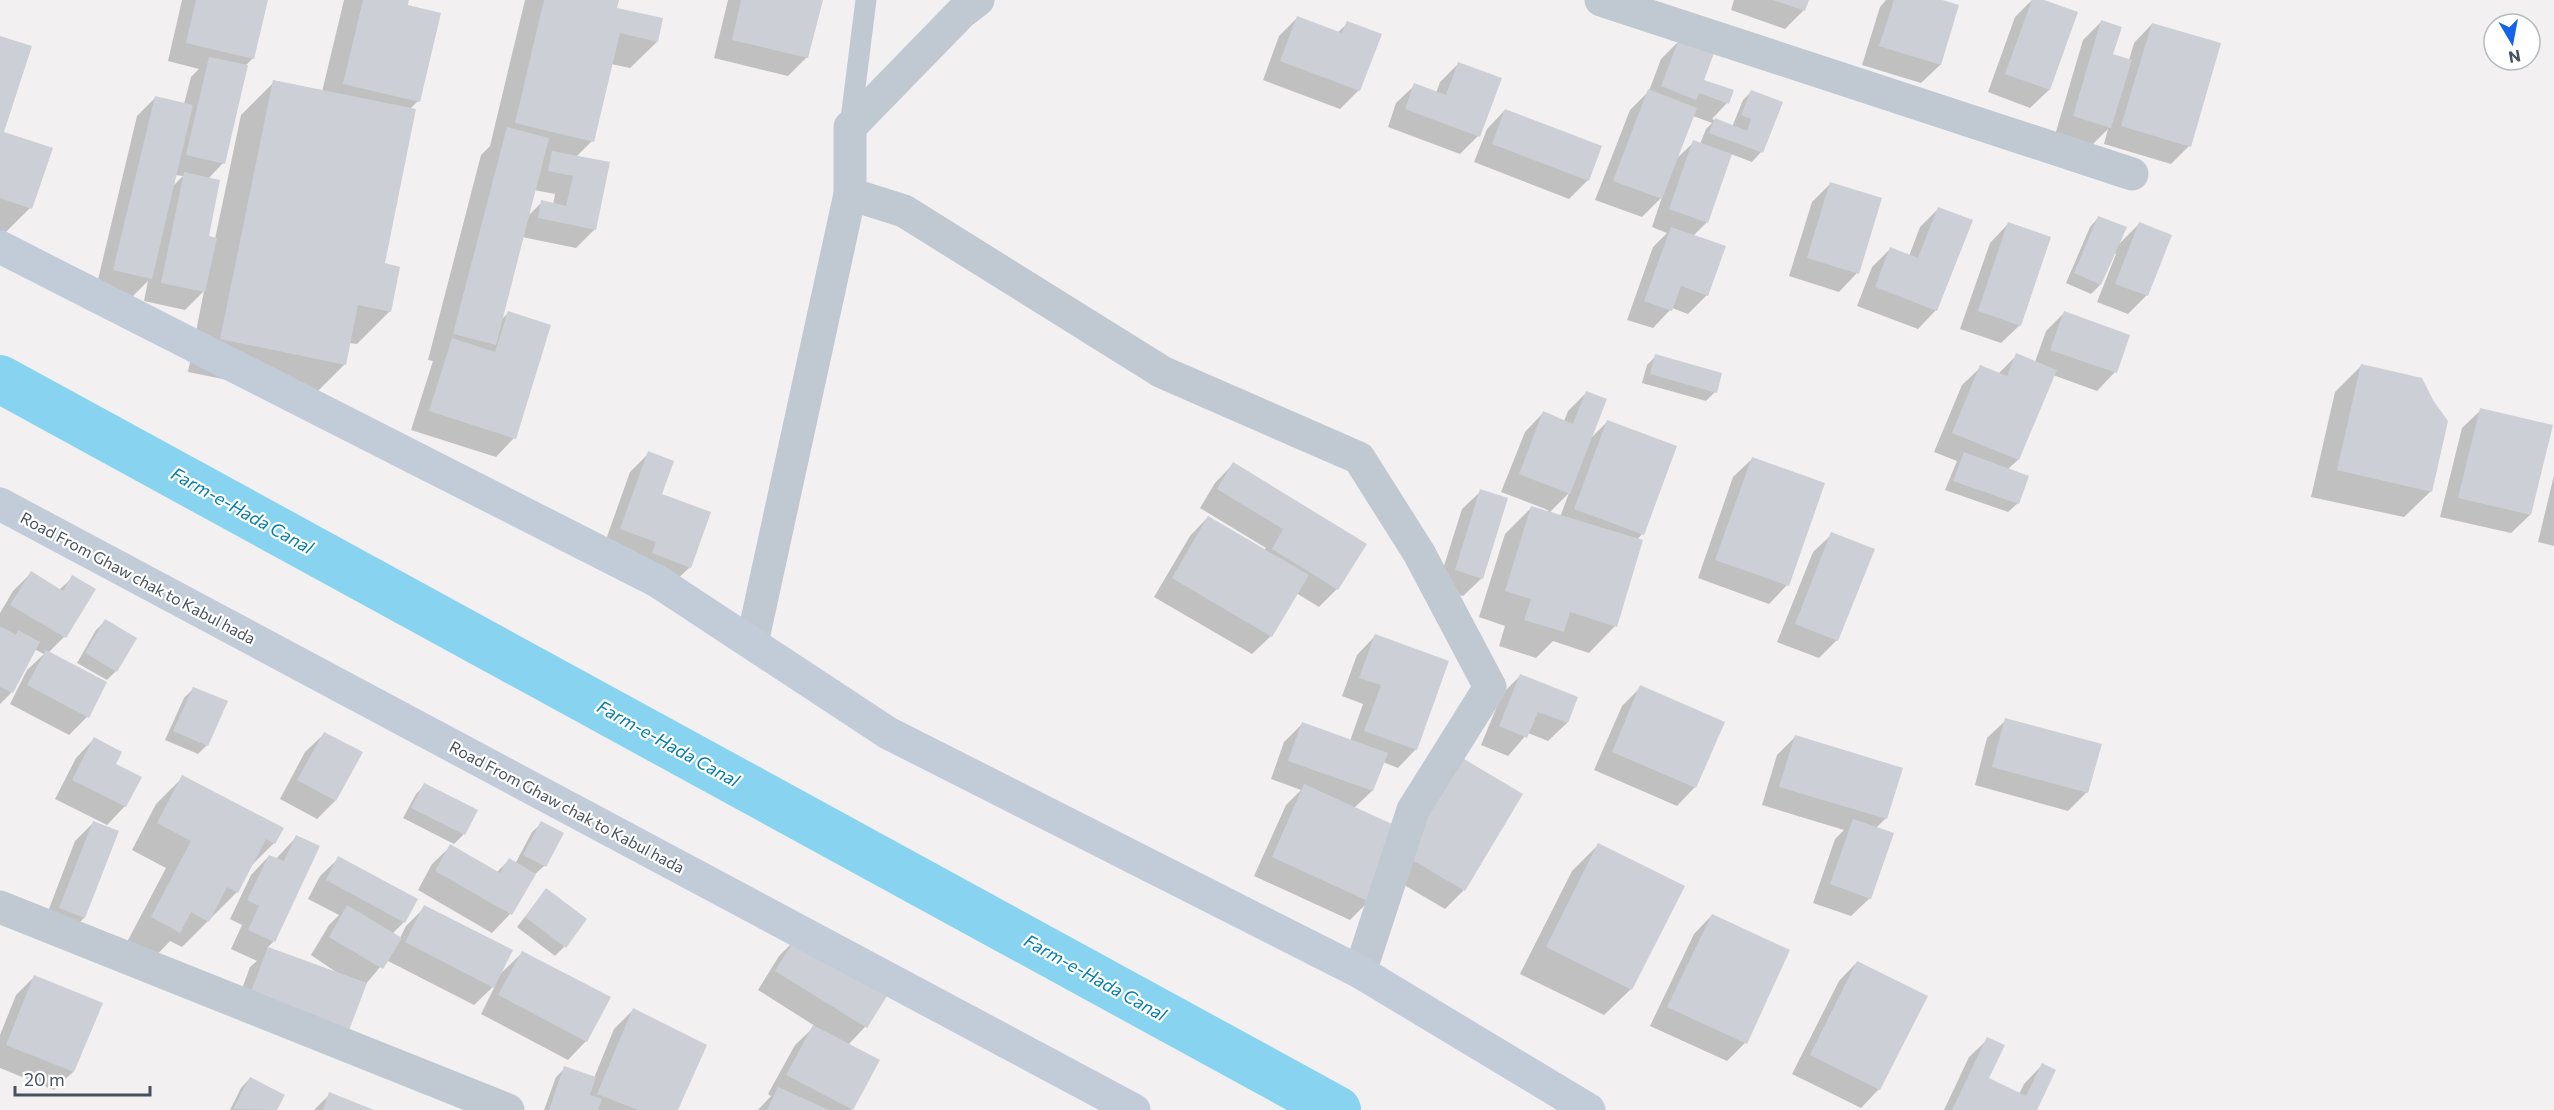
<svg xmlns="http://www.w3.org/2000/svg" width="2554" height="1110" font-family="Commissioner,sans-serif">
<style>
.shadow{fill:#0003;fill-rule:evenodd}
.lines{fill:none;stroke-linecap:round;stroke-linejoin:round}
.canal{stroke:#88d4f0;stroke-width:48}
.building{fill:#cccfd5}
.lane{stroke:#c0c9d2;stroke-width:21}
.street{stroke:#c0c9d2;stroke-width:33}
.secondary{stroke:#c2ccd9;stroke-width:33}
.labels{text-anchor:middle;stroke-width:4.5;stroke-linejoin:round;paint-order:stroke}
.street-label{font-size:16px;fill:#47525e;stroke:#fff}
.water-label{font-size:18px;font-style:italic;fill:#077eaa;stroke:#fff}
</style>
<rect width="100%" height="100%" fill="#f2f0f0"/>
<g class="shadow">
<path d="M182 0H267L253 58 246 65 223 163 208 179 207 237 215 239 241 115 274 82 322 92 344 0H407L418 101 410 109 383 264 390 311 357 344 349 343 345 364 312 397 188 372 204 291 185 310 144 301 148 281 132 297 96 288 137 116 155 98 184 104 191 77 199 69 168 61ZM175 175 183 176 172 187Z"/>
<path d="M525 0H617L615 9 657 42 630 68 611 64 592 141 576 157 595 229 576 248 522 237 501 320 508 313 514 438 496 457 411 430 433 361 428 360 481 155 490 146ZM534 190 555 194 553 205 542 202 527 217Z"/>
<polygon points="728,0 821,0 807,57 788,76 714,58"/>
<polygon points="1734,0 1807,0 1803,11 1785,29 1731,10"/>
<polygon points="1886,0 1937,0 1940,65 1921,83 1862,65 1880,7"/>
<polygon points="2032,0 2039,0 2076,13 2049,90 2030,108 1988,92 2015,17"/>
<polygon points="1297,18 1337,33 1348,23 1359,90 1340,109 1263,80 1279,36"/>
<polygon points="2101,22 2111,55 2129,60 2134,43 2152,24 2189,146 2171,164 2104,144 2108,129 2092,145 2055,135 2083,40"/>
<polygon points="0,38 2,133 30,208 4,234 0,233"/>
<path d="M1679 41 1702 80 1732 91 1727 103 1712 119 1732 127 1743 100 1752 91 1781 102 1761 152 1752 162 1731 154 1707 222 1693 236 1707 295 1688 314 1672 308 1653 328 1627 320 1653 247 1667 233 1652 227 1662 197 1642 217 1595 200 1630 110 1649 91 1661 59ZM1693 116 1712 123 1706 129 1700 144 1694 142 1675 160Z"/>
<polygon points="1459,63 1478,136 1460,154 1388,127 1396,103 1415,85 1436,93 1440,82"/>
<polygon points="1505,110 1588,180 1569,199 1474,162 1487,129"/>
<polygon points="1830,184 1857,273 1839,292 1789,276 1812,202"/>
<polygon points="1938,209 1936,310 1918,329 1857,306 1872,267 1890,249 1909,256 1920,227"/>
<polygon points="2099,217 2117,246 2139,224 2170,236 2146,296 2128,314 2097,302 2116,254 2114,252 2100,285 2091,294 2066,283 2090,227"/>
<polygon points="2008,224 2020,325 2001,343 1960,329 1990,243"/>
<polygon points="2064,313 2115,372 2097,391 2053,375 2018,460 2008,469 2018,503 2008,512 1945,490 1957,461 1934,452 1962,385 1981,367 1998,374 2017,355 2035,362 2046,331"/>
<polygon points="1656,356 1715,392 1706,401 1642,383 1647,365"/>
<polygon points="2361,366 2431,491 2404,517 2311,497 2335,392"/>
<path d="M1586 393 1590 439 1607 422 1642 534 1637 540 1615 626 1589 653 1553 641 1536 658 1499 646 1505 626 1479 617 1505 534 1531 508 1547 513 1548 510 1501 492 1525 432 1543 413 1564 421 1568 411ZM1569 493 1560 517 1549 513Z"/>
<polygon points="2481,410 2530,515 2511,533 2440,517 2462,428"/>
<polygon points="649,453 660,495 690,567 671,585 603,548 630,472"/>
<polygon points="1752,459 1787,585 1769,604 1698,578 1733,477"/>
<polygon points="1233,464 1337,589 1319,607 1296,593 1271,636 1252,654 1154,597 1190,536 1208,517 1264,551 1266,548 1200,508 1215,483"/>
<polygon points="2554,475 2554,546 2538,542"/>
<polygon points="1481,491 1482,578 1463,596 1437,588 1462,509"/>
<polygon points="1832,534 1837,640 1819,658 1777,642 1813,552"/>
<polygon points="31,573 59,590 73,577 94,589 64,637 48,653 87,717 69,735 10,704 27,670 44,654 34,649 11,693 0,704 0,613 13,591"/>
<polygon points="105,621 116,671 107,680 77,663 96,630"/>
<polygon points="1375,636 1416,749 1398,768 1383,762 1372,791 1354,808 1401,830 1521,794 1463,891 1445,909 1382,872 1369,901 1350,920 1254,876 1286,805 1301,790 1271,779 1284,742 1302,724 1350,741 1363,704 1342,696 1357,655"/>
<polygon points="1520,676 1577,698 1567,723 1548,741 1528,733 1508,756 1481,745 1502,694"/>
<polygon points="1641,687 1695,787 1677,806 1594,770 1622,706"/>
<polygon points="193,689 207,745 198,754 165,740 184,698"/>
<polygon points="2006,720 2087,792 2068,811 1975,785 1987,738"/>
<polygon points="324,734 335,801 317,819 280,799 305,752"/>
<polygon points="1796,736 1886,818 1875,829 1870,898 1851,916 1813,903 1835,839 1844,830 1762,805 1777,755"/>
<polygon points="94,739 114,764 125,806 107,825 55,799 76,758"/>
<polygon points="183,777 274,843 250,867 237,892 182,947 170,941 153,959 126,944 166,868 132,850 156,804"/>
<polygon points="425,785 476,811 463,835 454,844 403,818 416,794"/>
<polygon points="94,822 84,918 66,936 42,927 75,841"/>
<polygon points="542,823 544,866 534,875 510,914 492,933 418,890 432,864 451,846 497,872 509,860 515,864 532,832"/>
<polygon points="296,837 274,941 267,948 342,976 311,955 329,925 339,915 308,899 320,876 339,858 416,900 404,922 392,934 400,938 406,926 425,907 499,975 522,953 586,1041 568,1060 481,1014 496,984 474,1005 386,960 365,985 232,1016 250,967 257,961 231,949 242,925 230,919 251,875 269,856 276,859"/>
<polygon points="1599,844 1631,989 1604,1015 1520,974 1572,871"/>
<polygon points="546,890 564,947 555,956 517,927"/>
<polygon points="1712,915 1745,1043 1727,1061 1650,1026 1694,934"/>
<polygon points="797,938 887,993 865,1027 848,1045 878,1061 851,1110 758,1110 771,1096 768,1094 795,1045 815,1026 758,990 779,956"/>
<polygon points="1857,962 1879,1089 1861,1108 1792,1074 1839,981"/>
<polygon points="35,976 101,1004 73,1072 54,1090 0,1068 0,1035 16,995"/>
<polygon points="633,1010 677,1110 544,1110 556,1077 565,1068 594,1078 614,1029"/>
<polygon points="1988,1039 1987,1079 2019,1094 2024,1084 2042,1065 2035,1110 1944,1110 1969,1057"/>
<polygon points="250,1078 283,1096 275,1110 230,1110 241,1088"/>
<polygon points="330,1094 370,1110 314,1110"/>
</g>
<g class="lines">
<polyline class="canal" points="0,379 1337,1110"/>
</g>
<g class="building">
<polygon points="196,0 268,0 254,59 186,43"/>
<polygon points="363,0 409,0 408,5 441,13 420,102 343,84"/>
<polygon points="544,0 619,0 617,8 663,18 658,42 620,33 594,142 515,123"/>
<polygon points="741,0 823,0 808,58 732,40"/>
<polygon points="1773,0 1809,0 1805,11"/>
<polygon points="1894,0 1942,0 1959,5 1941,65 1879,46"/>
<polygon points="2032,0 2044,0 2078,12 2050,90 2005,74"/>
<polygon points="1297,16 1342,33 1347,21 1382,34 1360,91 1280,61"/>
<polygon points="2101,20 2122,27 2113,54 2132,60 2111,128 2073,116"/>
<polygon points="2152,23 2221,43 2191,147 2121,126"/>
<polygon points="0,36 32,46 4,132 53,148 32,209 0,198"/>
<polygon points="1679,39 1714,53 1704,80 1734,90 1729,104 1699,93 1696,100 1661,86"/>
<polygon points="209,57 248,65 225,164 186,155"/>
<polygon points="1458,62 1502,78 1480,137 1405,109 1414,83 1446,95"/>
<polygon points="273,80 416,109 385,263 400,267 391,312 358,305 346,365 220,339"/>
<polygon points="1648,89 1697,108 1662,199 1613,181"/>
<polygon points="1751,90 1783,102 1763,153 1709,133 1715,118 1747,131 1751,119 1741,115"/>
<polygon points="155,96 193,105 152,279 113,270"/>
<polygon points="1505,109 1602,146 1589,181 1492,144"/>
<polygon points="507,127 549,138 496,345 453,334"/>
<polygon points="1693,140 1732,154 1708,223 1669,209"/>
<polygon points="552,151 610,162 596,230 538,218 541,200 566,206 573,176 548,171"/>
<polygon points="184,172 220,180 209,236 217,238 205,292 161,283"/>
<polygon points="1830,182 1882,198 1859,274 1807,258"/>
<polygon points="1938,207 1973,220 1937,311 1875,287 1890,247 1918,258"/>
<polygon points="2098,216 2127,227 2101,285 2074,273"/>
<polygon points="2008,222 2051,237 2021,326 1978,311"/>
<polygon points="2139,222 2172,235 2148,296 2115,284"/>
<polygon points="1671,227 1726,246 1708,296 1681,286 1672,311 1644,301"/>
<polygon points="508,311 551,325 516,439 429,411 452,338 495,352"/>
<polygon points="2064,311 2130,335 2117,373 2050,350"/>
<polygon points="2016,353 2057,370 2019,460 1952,433 1980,365 2007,376"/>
<polygon points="1655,354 1722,373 1717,393 1650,374"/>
<polygon points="2361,364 2422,378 2433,400 2448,421 2432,492 2337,470"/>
<polygon points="1586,391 1607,399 1570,494 1519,474 1543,411 1573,424"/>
<polygon points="2480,408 2553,425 2531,515 2458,498"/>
<polygon points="1607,420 1677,446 1644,535 1574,509"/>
<polygon points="648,451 674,461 662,494 711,512 691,568 652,553 656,542 620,529"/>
<polygon points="1964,452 2029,476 2019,504 1953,481"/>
<polygon points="1752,457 1825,483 1789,586 1715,560"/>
<polygon points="1233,462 1367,544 1338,590 1272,549 1283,529 1217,489"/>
<polygon points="1480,489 1508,498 1483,579 1455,570"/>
<polygon points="1531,506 1643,540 1617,627 1570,612 1564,632 1524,620 1531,599 1505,591"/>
<polygon points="1208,516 1309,575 1272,637 1172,578"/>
<polygon points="1831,532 1875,549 1838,641 1795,624"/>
<polygon points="31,571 63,591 72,575 96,589 66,638 10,605"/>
<polygon points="105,619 137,638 117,672 85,653"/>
<polygon points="0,626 16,635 18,630 40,642 13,693 0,687"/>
<polygon points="1375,634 1449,661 1417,750 1364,731 1381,685 1359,678"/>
<polygon points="46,650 107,682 89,718 27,685"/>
<polygon points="1520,674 1578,697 1568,723 1538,712 1527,738 1499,726"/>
<polygon points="1640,685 1725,722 1696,788 1612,752"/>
<polygon points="193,687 228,701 208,746 173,731"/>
<polygon points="2005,718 2102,744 2088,793 1992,767"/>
<polygon points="1302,722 1388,753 1373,791 1288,761"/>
<polygon points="324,732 363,752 336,801 297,780"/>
<polygon points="1795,735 1903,768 1887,819 1779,787"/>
<polygon points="94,737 122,752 116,764 142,777 126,807 72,780"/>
<polygon points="1459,756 1523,794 1465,891 1400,853"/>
<polygon points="182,775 284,828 275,844 266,839 238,893 227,887 209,922 191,912 180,933 151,917 191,841 157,823"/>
<polygon points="424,783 478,810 465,835 411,808"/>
<polygon points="1304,784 1403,829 1370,902 1272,857"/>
<polygon points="1853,819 1894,833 1871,899 1830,884"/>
<polygon points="93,821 119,831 85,918 59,908"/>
<polygon points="541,821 564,833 546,867 523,855"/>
<polygon points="296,835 320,846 275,942 248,930 259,906 247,900 269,855 284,861"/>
<polygon points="1598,843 1685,886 1632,990 1546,947"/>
<polygon points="450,844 500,873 509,858 536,874 512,915 435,871"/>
<polygon points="338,856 418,899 405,923 326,880"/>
<polygon points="546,888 587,919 566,948 525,917"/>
<polygon points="347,905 402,938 383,969 329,937"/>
<polygon points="424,905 513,950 494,988 405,942"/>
<polygon points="1712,914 1790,950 1747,1044 1667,1007"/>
<polygon points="797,936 889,993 867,1028 775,971"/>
<polygon points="268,947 367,983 348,1033 249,997"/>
<polygon points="522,951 611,997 587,1042 498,995"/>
<polygon points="1857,961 1928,996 1880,1090 1810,1055"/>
<polygon points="34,975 103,1003 74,1072 6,1045"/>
<polygon points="633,1008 707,1045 678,1110 638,1110 597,1094"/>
<polygon points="813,1025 880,1060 853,1110 786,1075"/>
<polygon points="1987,1037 2005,1045 1989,1078 2026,1096 2042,1063 2056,1070 2037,1110 1952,1110"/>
<polygon points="564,1066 596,1077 590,1095 602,1099 598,1110 549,1110"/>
<polygon points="250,1077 285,1095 277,1110 233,1109"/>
<polygon points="778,1087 829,1110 767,1110"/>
<polygon points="329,1092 374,1110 323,1110"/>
</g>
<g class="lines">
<polyline class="lane" points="850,127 866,0"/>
<g class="street">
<polyline points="1601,0 2132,174"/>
<polyline points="850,194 904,211 1162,372 1359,458 1419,553 1490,687 1413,810 1360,972"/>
<polyline points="752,643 850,194 850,127 961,13 978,0"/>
<polyline points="0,907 508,1110"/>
</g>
<g class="secondary">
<polyline points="0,247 657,581 888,733 1360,972 1589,1110"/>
<polyline points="0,504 1134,1110"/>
</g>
</g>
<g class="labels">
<g class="street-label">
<text transform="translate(138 578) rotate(28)" y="6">Road From Ghaw chak to Kabul hada</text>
<text transform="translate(567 807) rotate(28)" y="6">Road From Ghaw chak to Kabul hada</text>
</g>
<g class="water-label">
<text transform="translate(242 511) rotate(29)" y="6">Farm-e-Hada Canal</text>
<text transform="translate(668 744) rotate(29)" y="6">Farm-e-Hada Canal</text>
<text transform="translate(1095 978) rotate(29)" y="6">Farm-e-Hada Canal</text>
</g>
</g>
<g transform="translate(2512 42) rotate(170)"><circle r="28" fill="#ffffff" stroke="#b5babf" stroke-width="1.5"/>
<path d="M0-4.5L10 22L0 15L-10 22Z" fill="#1264eb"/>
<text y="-9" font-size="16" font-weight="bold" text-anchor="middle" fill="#47525e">N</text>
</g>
<path d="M15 1086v9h135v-9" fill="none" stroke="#47525e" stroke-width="3"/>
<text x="24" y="1086" font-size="18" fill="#47525e" stroke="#ffffff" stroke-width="4.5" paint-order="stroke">20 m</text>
</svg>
